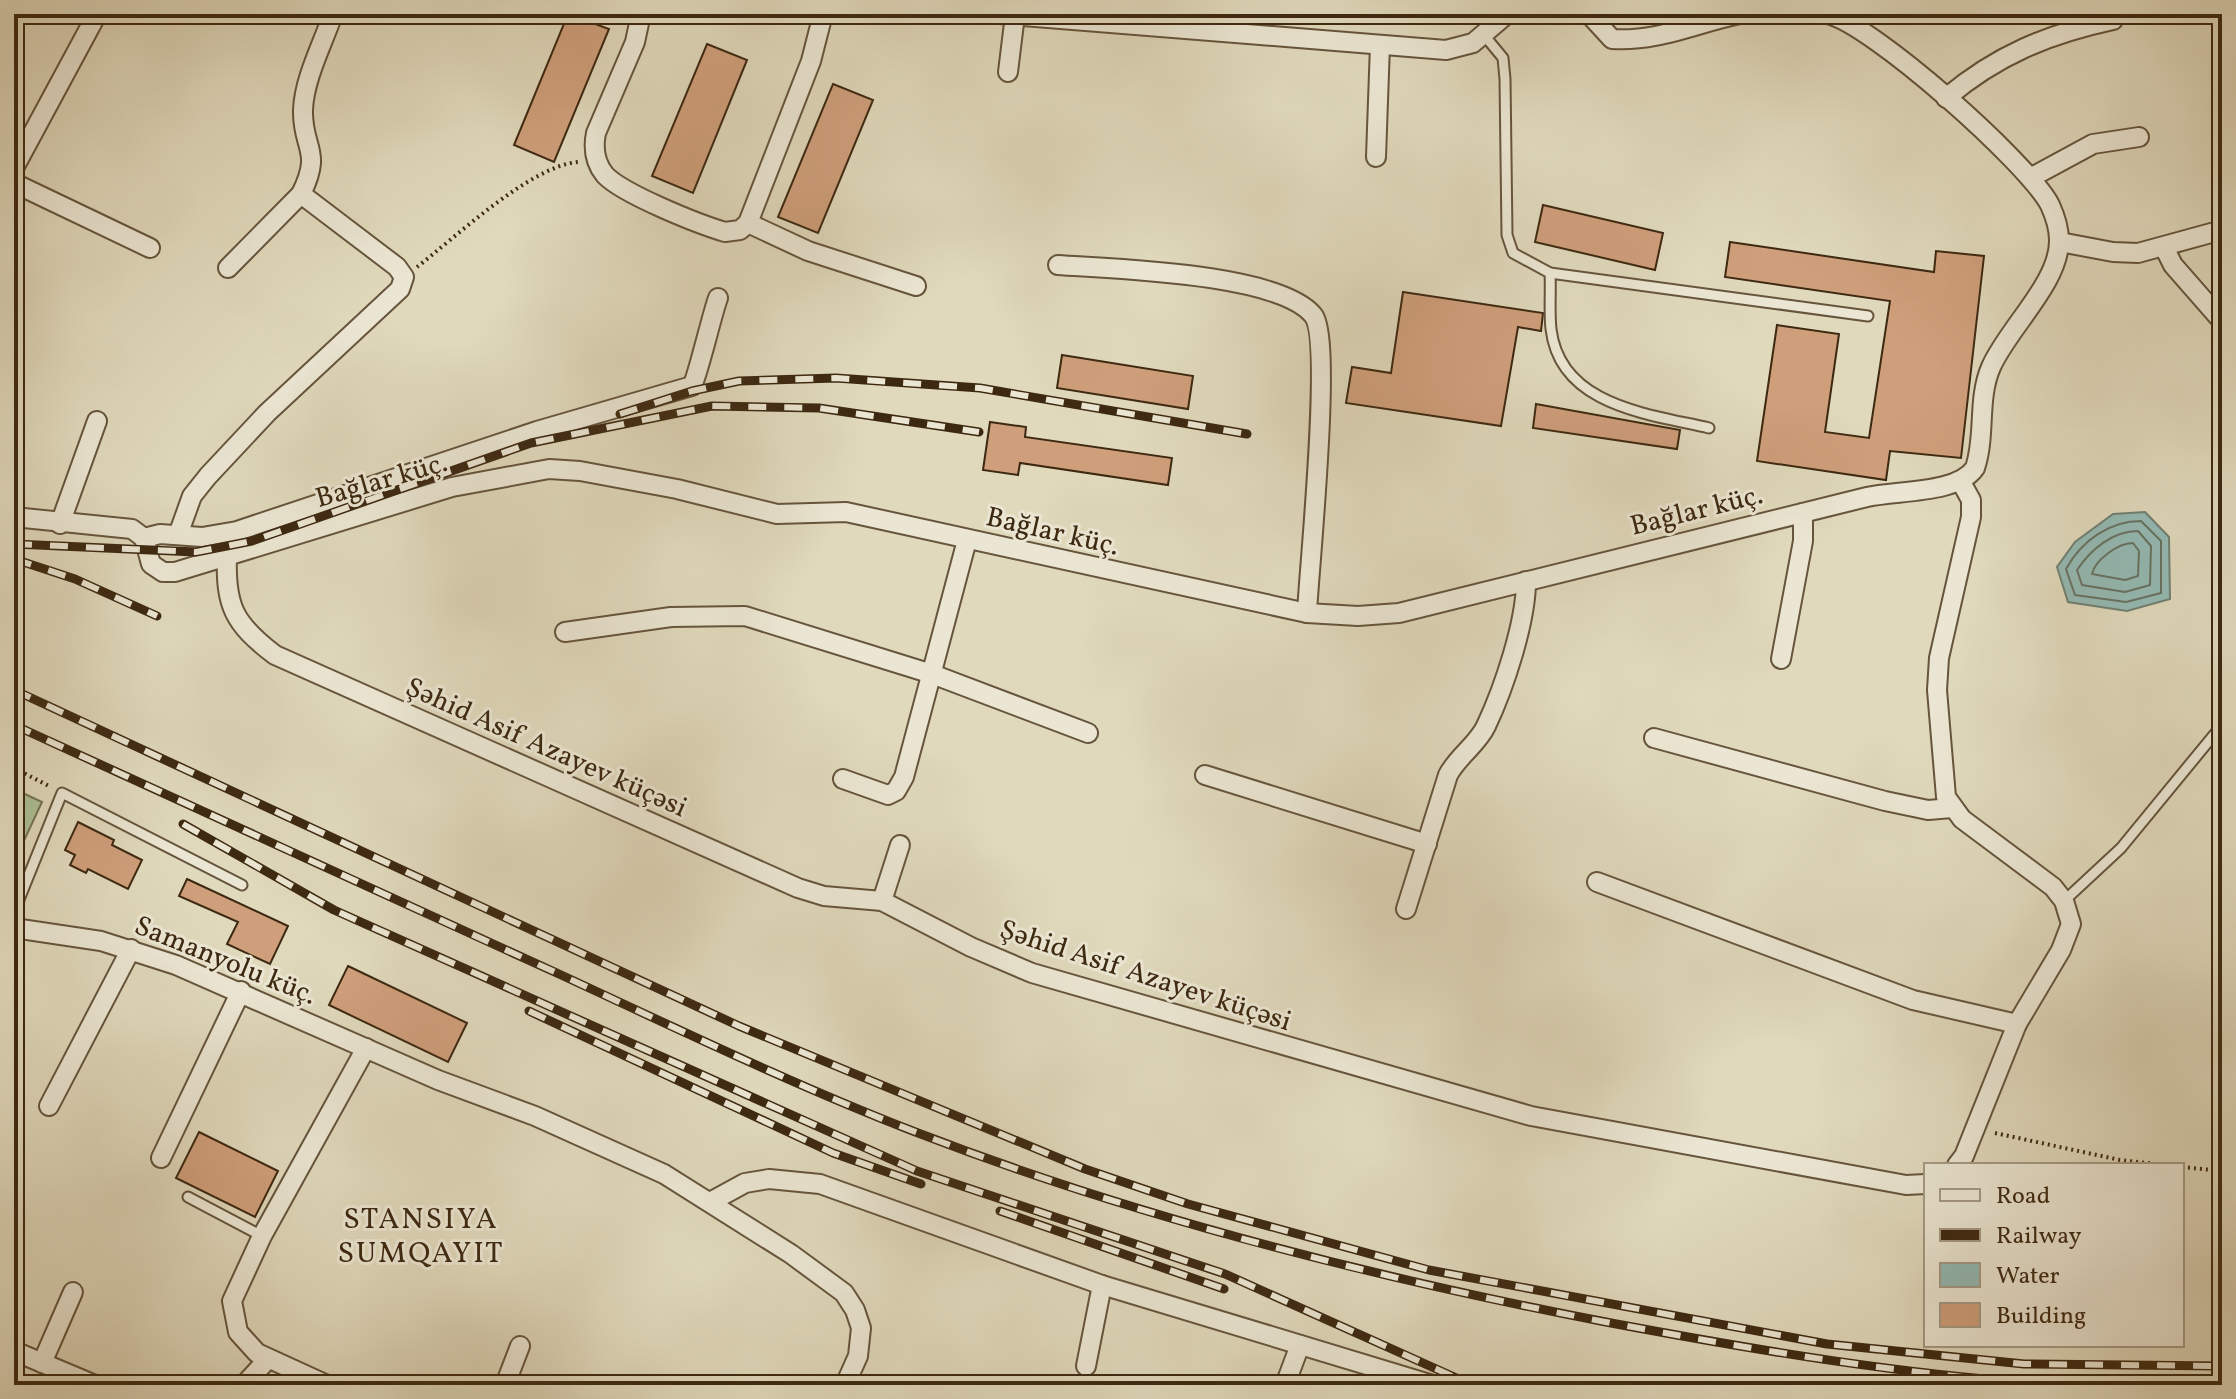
<svg xmlns="http://www.w3.org/2000/svg" width="2236" height="1399" font-family="Vollkorn,serif">
<style>
.green{fill:#acc096;stroke:#747454;stroke-width:2}
.water{fill:#94bab4;stroke:#718073;stroke-width:2}
.lines{fill:none;stroke-linecap:round;stroke-linejoin:round}
.shore{stroke:#687262;stroke-width:2}
.building{fill:#cf9f7b;stroke:#3d2911;stroke-width:2}
.lane-casing{stroke:#66553c;stroke-width:13}
.street-casing{stroke:#66553c;stroke-width:22}
.path{stroke:#3d2911;stroke-width:4;stroke-dasharray:2 4;stroke-linecap:butt}
.lane{stroke:#ebe6d3;stroke-width:9}
.street{stroke:#ebe6d3;stroke-width:18}
.rail-casing{stroke:#3d2911;stroke-width:9}
.rail{stroke:#ebe6d3;stroke-width:6;stroke-dasharray:18;stroke-linecap:butt}
.labels{text-anchor:middle;stroke-width:6;stroke-linejoin:round;paint-order:stroke}
.street-label{font-size:28px;fill:#3d2911;stroke:#ebe6d3}
.neighbourhood-label{font-size:30px;letter-spacing:2px;fill:#3d2911;stroke:#ebe6d3}
</style>
<rect width="100%" height="100%" fill="#e0d9bc"/>
<filter id="stains"><feTurbulence type="fractalNoise" baseFrequency=".0025" numOctaves="4"/><feColorMatrix values="0 0 0 0 .2 0 0 0 0 .09 0 0 0 0 .02 0 0 0 .5 -.17"/></filter>
<radialGradient id="worn" r=".72"><stop offset=".6" stop-color="#630" stop-opacity="0"/><stop offset="1" stop-color="#630" stop-opacity=".3"/></radialGradient>
<polygon class="green" points="14,789 42,802 14,862"/>
<polygon class="water" points="2145,512 2169,537 2170,599 2127,611 2068,602 2057,567 2075,542 2113,514"/>
<g class="lines">
<g class="shore">
<path d="M2141 521 2161 541V593L2126 602 2075 595 2066 569C2082 540 2110 521 2141 521Z"/>
<path d="M2138 531 2151 546 2150 585 2125 592 2082 585 2077 570C2091 549 2113 531 2138 531Z"/>
<path d="M2133 543 2139 551 2138 576 2125 580 2092 574C2095 560 2118 543 2133 543Z"/>
</g>
</g>
<g class="building">
<polygon points="568,14 609,29 554,162 514,145"/>
<polygon points="707,44 747,60 693,193 652,176"/>
<polygon points="833,84 873,100 818,233 778,217"/>
<polygon points="1543,205 1663,233 1655,270 1535,242"/>
<polygon points="1730,242 1934,272 1936,251 1984,256 1961,458 1890,451 1886,480 1757,461 1777,325 1839,334 1825,432 1869,438 1890,301 1725,277"/>
<polygon points="1403,292 1543,313 1541,331 1518,327 1501,426 1346,403 1352,367 1391,373"/>
<polygon points="1062,355 1193,376 1188,409 1057,388"/>
<polygon points="1536,404 1680,430 1677,449 1533,428"/>
<polygon points="990,422 1026,427 1025,437 1172,458 1168,485 1020,463 1018,475 983,470"/>
<polygon points="78,822 114,840 112,845 142,860 128,889 88,869 86,873 70,865 75,855 65,850"/>
<polygon points="187,879 288,926 270,964 227,944 238,922 179,896"/>
<polygon points="348,966 467,1023 448,1062 329,1005"/>
<polygon points="199,1132 278,1171 255,1217 176,1178"/>
</g>
<g class="lines">
<g class="lane-casing">
<g id="lane">
<path d="M1484 35 1503 58 1505 79 1507 235 1513 253 1550 273C1551 291 1549 311 1551 329 1560 406 1649 414 1709 428"/>
<polyline points="1550,273 1868,316"/>
<polyline points="2064,901 2121,848 2222,725"/>
<polyline points="14,912 62,793 242,885"/>
<polyline points="188,1197 262,1236"/>
</g>
</g>
<g class="street-casing">
<g id="street">
<path d="M641 14 635 42 596 133C593 148 595 163 605 175 623 194 698 224 725 232L740 230 748 223 811 61 823 14"/>
<polyline points="999,14 1446,50 1473,43 1507,14"/>
<path d="M1589 14 1612 39C1658 42 1696 23 1740 14"/>
<polyline points="1008,72 1015,15"/>
<path d="M1946 98C1997 55 2048 34 2113 20"/>
<polyline points="1376,157 1380,45"/>
<polyline points="14,168 97,14"/>
<polyline points="2030,178 2093,144 2139,137"/>
<polyline points="14,183 150,248"/>
<polyline points="748,223 808,251 916,286"/>
<polyline points="2060,242 2113,252 2138,253 2222,230"/>
<polyline points="2164,247 2173,265 2222,321"/>
<path d="M1058 265C1113 269 1278 273 1313 315 1333 338 1309 568 1307 613"/>
<polyline points="228,268 301,194"/>
<path d="M14 517 132 529 144 538 151 564 163 572H175L452 487 549 469 580 471 677 489 777 514 846 512 1307 613 1358 616 1399 613C1555 574 1711 535 1867 497 1898 490 1957 494 1975 468 1986 435 1977 399 1991 367 2008 328 2060 282 2059 240 2059 228 2055 216 2050 205 2028 163 1871 23 1827 14"/>
<polyline points="60,524 97,421"/>
<path d="M178 535 192 496 208 476 267 413 400 289 404 277 397 267 301 194C323 150 302 149 303 110 304 79 323 43 333 14"/>
<path d="M144 538 160 534 202 537 237 531 537 431 692 386C697 379 712 314 718 298"/>
<path d="M227 555C225 606 234 624 275 655L798 888 824 896 882 901 971 947 1032 973 1531 1116 1906 1185 1926 1184"/>
<polyline points="565,632 671,617 745,616 932,674 1088,733"/>
<polyline points="1781,659 1803,541 1803,513"/>
<polyline points="1654,738 1885,801 1928,810 1952,808"/>
<polyline points="1205,775 1427,844"/>
<polyline points="843,779 888,795 896,791 904,777 967,540"/>
<polyline points="1597,882 1913,1000 2017,1024"/>
<polyline points="882,901 900,845"/>
<path d="M1406 909 1448 775C1458 756 1477 745 1486 726 1504 688 1526 622 1526 581"/>
<polyline points="14,928 101,941 176,965 438,1080 535,1116 664,1174 791,1254 844,1293 855,1310 861,1328 858,1356 845,1385"/>
<polyline points="49,1106 131,949"/>
<polyline points="161,1158 241,991"/>
<polyline points="1957,1165 1964,1156 2017,1024 2061,950 2071,924 2064,901 2053,887 1962,819 1946,797 1937,690 1939,658 1971,517 1971,500 1961,482"/>
<polyline points="712,1201 745,1183 769,1179 820,1184 1102,1285 1433,1385"/>
<polyline points="14,1351 95,1385"/>
<polyline points="42,1363 73,1292"/>
<polyline points="1086,1366 1102,1285"/>
<polyline points="244,1385 267,1360"/>
<polyline points="327,1385 257,1353 238,1332 232,1301 262,1236 366,1048"/>
<polyline points="505,1385 520,1346"/>
<polyline points="1285,1385 1300,1345"/>
</g>
</g>
<g class="path">
<path d="M417 267C456 237 530 166 578 162"/>
<polyline points="14,768 51,787"/>
<polyline points="1995,1133 2120,1160 2165,1165"/>
<polyline points="2182,1167 2222,1171"/>
</g>
<use href="#lane" class="lane"/>
<use href="#street" class="street"/>
<g class="rail-casing">
<g id="rail">
<polyline points="620,414 692,391 739,381 836,378 980,388 1247,434"/>
<polyline points="14,544 196,552 252,541 531,443 712,406 819,408 979,432"/>
<polyline points="14,559 75,579 157,616"/>
<polyline points="14,690 739,1026 1085,1169 1188,1204 1429,1270 1827,1344 2024,1364 2222,1366"/>
<path d="M14 725C196 808 377 891 559 974 678 1029 796 1086 918 1133 1142 1219 1375 1278 1611 1323 1761 1351 1910 1376 2064 1385"/>
<polyline points="183,824 334,910 917,1171 1225,1274 1472,1385"/>
<polyline points="529,1011 833,1153 921,1184"/>
<polyline points="1000,1211 1224,1289"/>
<polyline points="2202,1385 2222,1384"/>
</g>
</g>
<use href="#rail" class="rail"/>
</g>
<g class="labels">
<g class="street-label">
<text transform="translate(381 479) rotate(-16)" y="10">Bağlar küç.</text>
<text transform="translate(1696 509) rotate(-14)" y="10">Bağlar küç.</text>
<text transform="translate(1053 530) rotate(13)" y="10">Bağlar küç.</text>
<text transform="translate(547 746) rotate(24)" y="10">Şəhid Asif Azayev küçəsi</text>
<text transform="translate(226 959) rotate(22)" y="10">Samanyolu küç.</text>
<text transform="translate(1146 974) rotate(18)" y="10">Şəhid Asif Azayev küçəsi</text>
</g>
<g class="neighbourhood-label">
<text x="421" y="1228">STANSIYA<tspan x="421" dy="34">SUMQAYIT</tspan></text>
</g>
</g>
<rect width="2236" height="1399" fill="none" stroke="#e0d9bc" stroke-width="48"/>
<rect x="16" y="16" width="2204" height="1367" fill="none" stroke="#3d2911" stroke-width="4"/>
<rect x="24" y="24" width="2188" height="1351" fill="none" stroke="#3d2911" stroke-width="2"/>
<rect x="1924" y="1163" width="260" height="184" fill="#ebe6d3" stroke="#a59a85" stroke-width="2"/>
<rect x="1940" y="1189" width="40" height="12" fill="#ebe6d3" stroke="#a59a85" stroke-width="2"/>
<text x="1996" y="1203" font-size="24" fill="#3d2911">Road</text>
<rect x="1940" y="1229" width="40" height="12" fill="#3d2911" stroke="#a59a85" stroke-width="2"/>
<text x="1996" y="1243" font-size="24" fill="#3d2911">Railway</text>
<rect x="1940" y="1263" width="40" height="24" fill="#94bab4" stroke="#a59a85" stroke-width="2"/>
<text x="1996" y="1283" font-size="24" fill="#3d2911">Water</text>
<rect x="1940" y="1303" width="40" height="24" fill="#cf9f7b" stroke="#a59a85" stroke-width="2"/>
<text x="1996" y="1323" font-size="24" fill="#3d2911">Building</text>
<rect width="100%" height="100%" filter="url(#stains)"/>
<rect width="100%" height="100%" fill="url(#worn)"/>
</svg>
